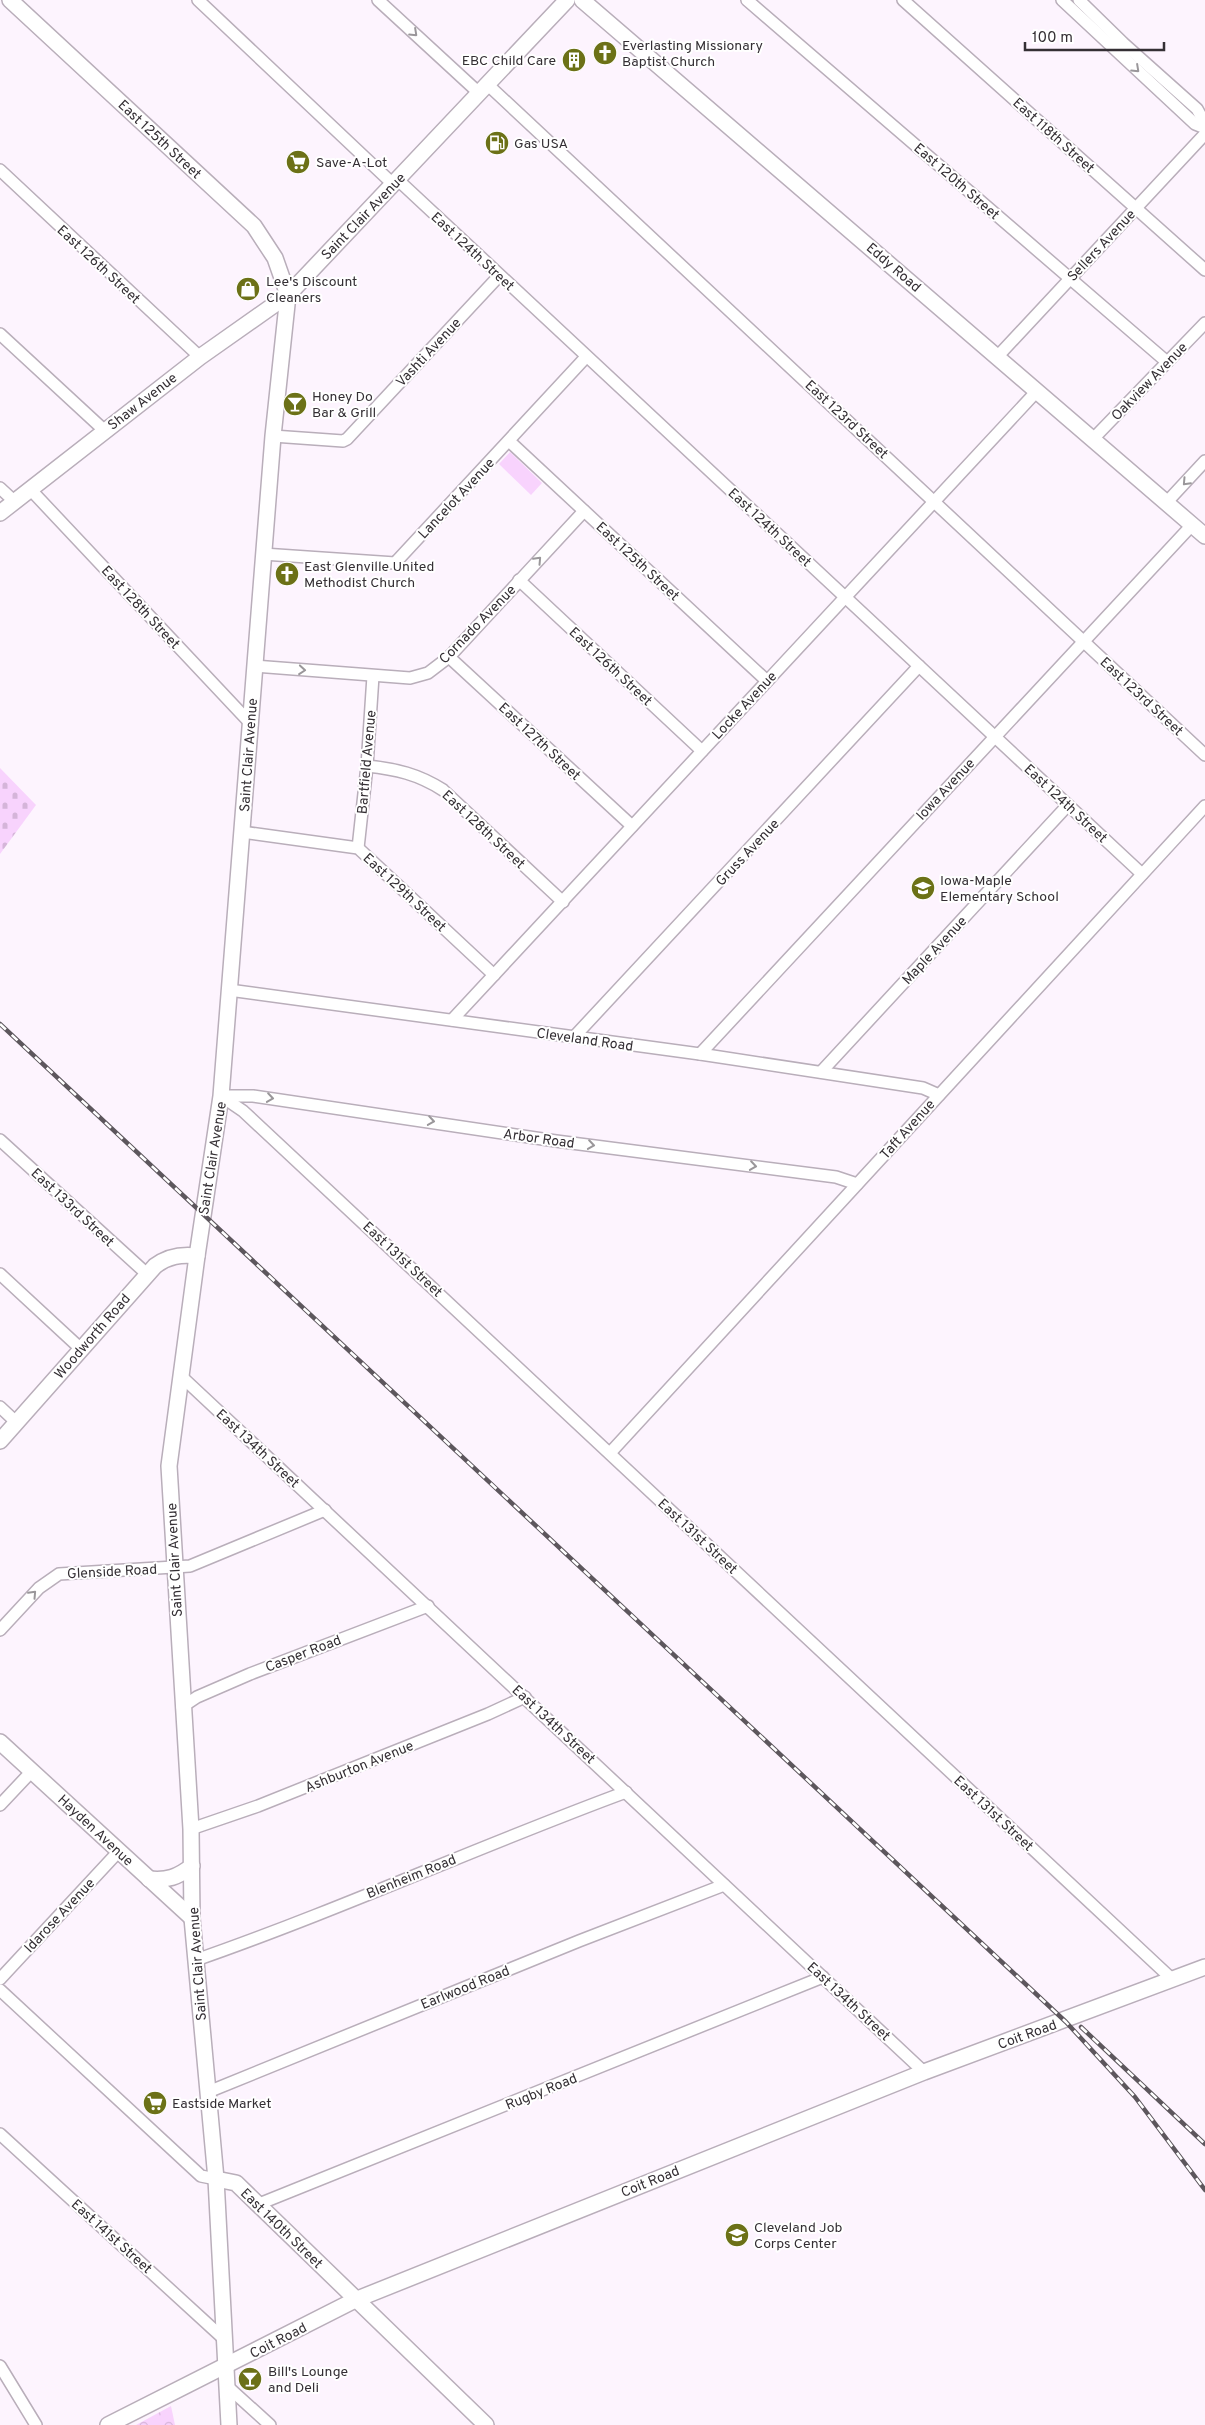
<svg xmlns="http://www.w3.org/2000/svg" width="1205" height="2425" font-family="Overpass,sans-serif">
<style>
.forest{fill:url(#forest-crowns)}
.cemetery{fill:url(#cemetery-stones)}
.garden{fill:#f8d3fd}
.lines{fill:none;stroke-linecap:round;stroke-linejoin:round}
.street-casing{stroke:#b9aeba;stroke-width:14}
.secondary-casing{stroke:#b9aeba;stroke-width:18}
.street{stroke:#fff;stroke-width:11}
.secondary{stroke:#fff;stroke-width:15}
.rail-casing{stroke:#5d575d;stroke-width:4.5}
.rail{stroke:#fff;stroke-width:2.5;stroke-dasharray:8;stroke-linecap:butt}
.oneway{stroke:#9a979a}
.labels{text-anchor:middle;stroke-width:4;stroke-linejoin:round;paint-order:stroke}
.poi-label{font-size:14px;fill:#342f34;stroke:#fff;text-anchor:start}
.street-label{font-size:14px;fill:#342f34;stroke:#fff}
</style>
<defs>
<pattern id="forest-crowns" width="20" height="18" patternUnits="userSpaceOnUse" patternTransform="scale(1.25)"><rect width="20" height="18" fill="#f8d3fd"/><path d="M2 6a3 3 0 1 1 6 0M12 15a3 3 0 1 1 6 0" fill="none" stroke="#d5b5d9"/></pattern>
<pattern id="cemetery-stones" width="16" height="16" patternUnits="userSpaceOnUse" patternTransform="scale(1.25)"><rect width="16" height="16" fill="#f8d3fd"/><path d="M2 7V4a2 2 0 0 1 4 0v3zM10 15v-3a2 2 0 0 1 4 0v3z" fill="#d5b5d9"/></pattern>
</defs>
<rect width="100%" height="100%" fill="#fdf4fe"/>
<polygon class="forest" points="171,2406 175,2425 136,2425"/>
<polygon class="cemetery" points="0,768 36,805 0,854"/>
<polygon class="garden" points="510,452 542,483 531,495 499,464"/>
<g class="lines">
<g class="street-casing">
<g id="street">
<polyline points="198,0 394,185"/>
<polyline points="378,0 479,93"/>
<polyline points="747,0 1167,362"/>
<polyline points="903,0 1205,270"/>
<polyline points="1062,0 1195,124 1205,128"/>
<polyline points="1079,0 1123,43 1197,109 1205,123"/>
<polyline points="487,84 1205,755"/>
<polyline points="0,170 200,357"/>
<polyline points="398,180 1142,874"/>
<polyline points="0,334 105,431"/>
<polyline points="998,356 1205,134"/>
<polyline points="273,436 343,441 347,439 499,276"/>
<polyline points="1092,440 1205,323"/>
<polyline points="509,441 767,681"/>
<polyline points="0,488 15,502"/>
<polyline points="30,489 252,725"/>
<polyline points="1166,503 1205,461"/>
<polyline points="263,554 395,563 586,357"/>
<polyline points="519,580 702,751"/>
<polyline points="449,657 632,826"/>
<polyline points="254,666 410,678 428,673 449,657 584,511"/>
<path d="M367 766C396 769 418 774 443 790L563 902"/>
<polyline points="242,832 358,848 494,975"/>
<polyline points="358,848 367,766 373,676"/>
<polyline points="229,990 700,1054 923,1088 939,1095"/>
<polyline points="452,1020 1037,391"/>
<polyline points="574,1037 919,666"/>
<polyline points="700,1054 1192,525"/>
<polyline points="821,1072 1068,805"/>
<polyline points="221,1096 243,1111 1173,1980"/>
<polyline points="221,1096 253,1096 556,1141 836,1177 857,1184"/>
<polyline points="0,1140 147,1274"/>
<polyline points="0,1274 81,1349"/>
<polyline points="182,1377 924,2072"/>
<polyline points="0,1407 16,1422"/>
<polyline points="610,1453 1205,806"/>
<polyline points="0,1630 39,1588 59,1574 190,1566 325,1510"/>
<polyline points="182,1707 197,1697 250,1674 428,1606"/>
<polyline points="0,1805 32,1771"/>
<polyline points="191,1829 258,1806 488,1714 525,1697"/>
<path d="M196 1960C342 1909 482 1845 626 1792"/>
<polyline points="0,1979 119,1851"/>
<polyline points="0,1990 201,2176 216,2179"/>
<polyline points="208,2092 579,1941 724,1885"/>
<polyline points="0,2134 224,2339"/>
<polyline points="259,2204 823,1977"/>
<polyline points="0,2366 36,2425"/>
<polyline points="228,2387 270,2425"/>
</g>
</g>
<g class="secondary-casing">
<g id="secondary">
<polyline points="10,0 254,226 275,258 288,295 273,436 221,1096 197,1256 169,1466 191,1829 192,1918 216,2179 229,2425"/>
<polyline points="582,0 1205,536"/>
<polyline points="0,513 200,357 288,295 567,0"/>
<path d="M0 1441 155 1266C168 1256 181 1254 197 1256"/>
<polyline points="0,1742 192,1918"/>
<path d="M149 1879C167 1881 178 1877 192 1866"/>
<polyline points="216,2179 236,2183 486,2425"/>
<polyline points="108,2425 355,2300 924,2072 1205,1967"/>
</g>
</g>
<use href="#street" class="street"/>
<use href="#secondary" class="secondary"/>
<g class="rail-casing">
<g id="rail">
<polyline points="0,1024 1066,2022 1135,2097 1205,2190"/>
<polyline points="1081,2027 1205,2144"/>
</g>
</g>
<use href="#rail" class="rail"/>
</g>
<defs><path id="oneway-chevron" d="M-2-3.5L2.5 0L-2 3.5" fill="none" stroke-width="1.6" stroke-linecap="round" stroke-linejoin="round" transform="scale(1.25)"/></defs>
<g class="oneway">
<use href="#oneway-chevron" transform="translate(414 33) rotate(43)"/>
<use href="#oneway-chevron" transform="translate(1136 69) rotate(43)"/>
<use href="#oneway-chevron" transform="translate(1186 482) rotate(133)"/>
<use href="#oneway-chevron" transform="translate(538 560) rotate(-47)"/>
<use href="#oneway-chevron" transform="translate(302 670) rotate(5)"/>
<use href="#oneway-chevron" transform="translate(270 1098) rotate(8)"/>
<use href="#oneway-chevron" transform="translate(431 1121) rotate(9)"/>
<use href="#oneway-chevron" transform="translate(591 1145) rotate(8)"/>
<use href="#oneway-chevron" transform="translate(753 1166) rotate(8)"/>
<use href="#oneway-chevron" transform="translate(33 1594) rotate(-47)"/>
</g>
<defs>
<g id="church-disc" transform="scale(1.25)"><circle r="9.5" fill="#6c7117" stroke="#fff"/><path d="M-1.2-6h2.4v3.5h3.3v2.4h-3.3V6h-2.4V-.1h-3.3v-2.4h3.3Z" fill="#fff"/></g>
<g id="building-disc" transform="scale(1.25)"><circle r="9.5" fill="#6c7117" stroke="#fff"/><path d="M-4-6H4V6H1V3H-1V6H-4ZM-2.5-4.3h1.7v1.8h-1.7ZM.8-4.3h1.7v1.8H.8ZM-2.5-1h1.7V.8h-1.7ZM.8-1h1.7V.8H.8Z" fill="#fff"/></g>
<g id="fuel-disc" transform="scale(1.25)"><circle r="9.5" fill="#6c7117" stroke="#fff"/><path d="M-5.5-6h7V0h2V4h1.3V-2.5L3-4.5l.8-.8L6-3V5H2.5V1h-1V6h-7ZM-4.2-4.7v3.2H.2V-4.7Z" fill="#fff"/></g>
<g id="supermarket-disc" transform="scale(1.25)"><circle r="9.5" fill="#6c7117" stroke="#fff"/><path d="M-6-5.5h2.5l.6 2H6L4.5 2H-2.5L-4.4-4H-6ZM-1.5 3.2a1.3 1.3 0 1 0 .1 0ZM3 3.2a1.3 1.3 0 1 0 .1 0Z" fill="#fff"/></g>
<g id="shop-disc" transform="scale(1.25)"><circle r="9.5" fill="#6c7117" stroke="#fff"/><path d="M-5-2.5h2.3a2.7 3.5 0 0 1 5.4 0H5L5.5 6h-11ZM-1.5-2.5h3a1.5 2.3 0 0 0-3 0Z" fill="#fff"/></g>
<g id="bar-disc" transform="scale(1.25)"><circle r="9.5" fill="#6c7117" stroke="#fff"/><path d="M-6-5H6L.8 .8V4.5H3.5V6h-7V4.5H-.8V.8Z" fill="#fff"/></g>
<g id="school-disc" transform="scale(1.25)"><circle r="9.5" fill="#6c7117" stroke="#fff"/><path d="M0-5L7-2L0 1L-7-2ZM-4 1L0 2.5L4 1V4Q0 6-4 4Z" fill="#fff"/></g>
</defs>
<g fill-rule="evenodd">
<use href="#church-disc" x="605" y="53"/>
<use href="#building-disc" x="574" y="60"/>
<use href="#fuel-disc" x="497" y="143"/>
<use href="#supermarket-disc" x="298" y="162"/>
<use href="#shop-disc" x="248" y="289"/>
<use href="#bar-disc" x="295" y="404"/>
<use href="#church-disc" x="287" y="574"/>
<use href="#school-disc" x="923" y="888"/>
<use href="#supermarket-disc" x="155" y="2103"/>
<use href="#school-disc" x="737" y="2235"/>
<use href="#bar-disc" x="250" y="2379"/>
</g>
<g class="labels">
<g class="poi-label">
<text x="622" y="50">Everlasting Missionary<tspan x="622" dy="16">Baptist Church</tspan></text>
<text x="556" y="65" text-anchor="end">EBC Child Care</text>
<text x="514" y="148">Gas USA</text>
<text x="316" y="167">Save-A-Lot</text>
<text x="266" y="286">Lee's Discount<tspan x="266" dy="16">Cleaners</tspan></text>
<text x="312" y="401">Honey Do<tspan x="312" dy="16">Bar &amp; Grill</tspan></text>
<text x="304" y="571">East Glenville United<tspan x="304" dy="16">Methodist Church</tspan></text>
<text x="940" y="885">Iowa-Maple<tspan x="940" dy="16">Elementary School</tspan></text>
<text x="172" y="2108">Eastside Market</text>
<text x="754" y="2232">Cleveland Job<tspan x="754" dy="16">Corps Center</tspan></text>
<text x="268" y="2376">Bill's Lounge<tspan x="268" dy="16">and Deli</tspan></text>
</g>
<g class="street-label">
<text transform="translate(1054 135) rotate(42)" y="5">East 118th Street</text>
<text transform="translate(160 139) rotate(43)" y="5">East 125th Street</text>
<text transform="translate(957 181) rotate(41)" y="5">East 120th Street</text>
<text transform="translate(363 216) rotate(-46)" y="5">Saint Clair Avenue</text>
<text transform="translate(1101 245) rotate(-47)" y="5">Sellers Avenue</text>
<text transform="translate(473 251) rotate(43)" y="5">East 124th Street</text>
<text transform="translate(99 264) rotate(43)" y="5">East 126th Street</text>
<text transform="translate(894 267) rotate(41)" y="5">Eddy Road</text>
<text transform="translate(428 352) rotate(-47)" y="5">Vashti Avenue</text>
<text transform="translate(1149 381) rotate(-46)" y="5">Oakview Avenue</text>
<text transform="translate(142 401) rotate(-38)" y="5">Shaw Avenue</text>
<text transform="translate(847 419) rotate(43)" y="5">East 123rd Street</text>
<text transform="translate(456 498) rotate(-47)" y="5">Lancelot Avenue</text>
<text transform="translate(770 527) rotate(43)" y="5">East 124th Street</text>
<text transform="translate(638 561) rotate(43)" y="5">East 125th Street</text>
<text transform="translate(141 607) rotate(47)" y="5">East 128th Street</text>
<text transform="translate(477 624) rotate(-46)" y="5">Cornado Avenue</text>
<text transform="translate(611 666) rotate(43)" y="5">East 126th Street</text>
<text transform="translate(1142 696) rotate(43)" y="5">East 123rd Street</text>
<text transform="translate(744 705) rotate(-47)" y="5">Locke Avenue</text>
<text transform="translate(540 741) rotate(43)" y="5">East 127th Street</text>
<text transform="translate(248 755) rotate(-86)" y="5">Saint Clair Avenue</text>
<text transform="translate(366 762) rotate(-85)" y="5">Bartfield Avenue</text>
<text transform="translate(945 789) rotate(-47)" y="5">Iowa Avenue</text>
<text transform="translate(1066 803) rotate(43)" y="5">East 124th Street</text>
<text transform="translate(484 829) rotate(43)" y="5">East 128th Street</text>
<text transform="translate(747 852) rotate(-47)" y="5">Gruss Avenue</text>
<text transform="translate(405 892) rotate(43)" y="5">East 129th Street</text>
<text transform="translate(934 950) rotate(-47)" y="5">Maple Avenue</text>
<text transform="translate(585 1039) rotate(8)" y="5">Cleveland Road</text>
<text transform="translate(907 1129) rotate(-48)" y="5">Taft Avenue</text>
<text transform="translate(539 1138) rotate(8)" y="5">Arbor Road</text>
<text transform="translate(212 1158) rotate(-81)" y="5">Saint Clair Avenue</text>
<text transform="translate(73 1207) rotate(43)" y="5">East 133rd Street</text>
<text transform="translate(403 1259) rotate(43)" y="5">East 131st Street</text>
<text transform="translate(92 1336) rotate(-49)" y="5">Woodworth Road</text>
<text transform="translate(258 1448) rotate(43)" y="5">East 134th Street</text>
<text transform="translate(698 1536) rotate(43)" y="5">East 131st Street</text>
<text transform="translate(174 1560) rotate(-93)" y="5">Saint Clair Avenue</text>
<text transform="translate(112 1571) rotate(-3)" y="5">Glenside Road</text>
<text transform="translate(303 1653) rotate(-21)" y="5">Casper Road</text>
<text transform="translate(554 1724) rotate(43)" y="5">East 134th Street</text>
<text transform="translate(359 1766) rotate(-22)" y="5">Ashburton Avenue</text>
<text transform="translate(994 1813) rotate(43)" y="5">East 131st Street</text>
<text transform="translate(96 1830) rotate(43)" y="5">Hayden Avenue</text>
<text transform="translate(411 1876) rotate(-22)" y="5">Blenheim Road</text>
<text transform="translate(59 1915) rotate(-47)" y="5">Idarose Avenue</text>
<text transform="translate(197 1964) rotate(-94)" y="5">Saint Clair Avenue</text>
<text transform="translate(465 1987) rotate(-22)" y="5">Earlwood Road</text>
<text transform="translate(849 2001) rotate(43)" y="5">East 134th Street</text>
<text transform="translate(1027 2034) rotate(-20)" y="5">Coit Road</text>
<text transform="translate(541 2091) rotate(-22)" y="5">Rugby Road</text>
<text transform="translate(650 2181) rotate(-22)" y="5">Coit Road</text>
<text transform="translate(282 2228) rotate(44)" y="5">East 140th Street</text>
<text transform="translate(112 2236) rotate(42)" y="5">East 141st Street</text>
<text transform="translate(278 2340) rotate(-27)" y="5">Coit Road</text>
</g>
</g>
<path d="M1025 42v8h139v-8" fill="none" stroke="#342f34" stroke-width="2.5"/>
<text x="1032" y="42" font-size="15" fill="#342f34" stroke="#ffffff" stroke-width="4" paint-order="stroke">100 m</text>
</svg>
